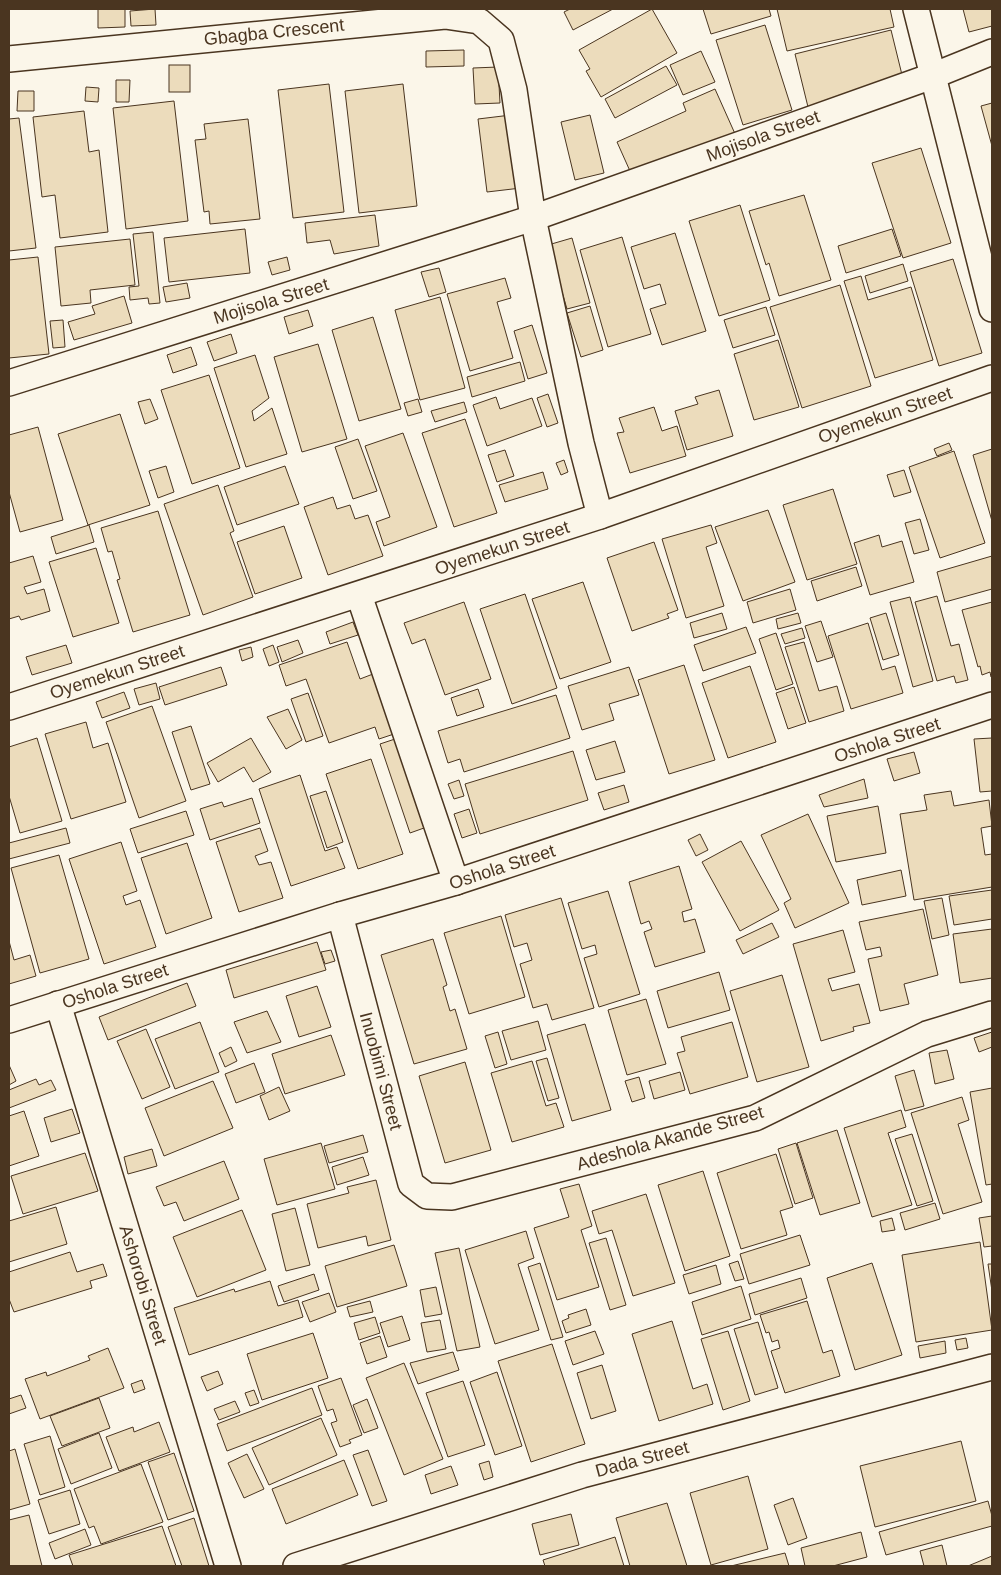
<svg xmlns="http://www.w3.org/2000/svg" width="1001" height="1575" font-family="Helvetica,sans-serif">
<style>
.building{fill:#ecdcbc;stroke:#4a3520}
.lines{fill:none;stroke-linecap:round;stroke-linejoin:round}
.minor-casing{stroke:#4a3520;stroke-width:28}
.minor{stroke:#fbf6e9;stroke-width:25}
.labels{text-anchor:middle;stroke-width:4;stroke-linejoin:round;paint-order:stroke}
.street-label{font-size:18px;fill:#4a3520;stroke:#fbf6e9}
</style>
<rect width="100%" height="100%" fill="#fbf6e9"/>
<g class="building">
<polygon points="98,9 125,9 125,27 98,28"/>
<polygon points="155,9 156,25 131,26 130,11"/>
<polygon points="570,9 613,9 573,30 564,12"/>
<polygon points="652,9 677,53 601,97 586,71 590,69 579,50"/>
<polygon points="703,9 769,9 771,16 711,34"/>
<polygon points="777,9 890,9 894,27 787,51"/>
<polygon points="963,9 992,9 992,26 969,32"/>
<polygon points="765,25 792,110 743,125 716,40"/>
<polygon points="891,30 904,83 808,107 795,54"/>
<polygon points="464,50 464,66 426,67 426,51"/>
<polygon points="701,51 715,82 683,95 670,65"/>
<rect x="169" y="65" width="21" height="27"/>
<polygon points="666,66 677,85 615,118 605,99"/>
<polygon points="498,67 500,103 475,104 473,68"/>
<polygon points="116,80 130,80 129,102 116,102"/>
<polygon points="329,84 344,212 293,218 278,90"/>
<polygon points="403,84 417,206 359,213 345,91"/>
<polygon points="86,87 99,88 98,102 85,101"/>
<polygon points="715,89 736,136 634,180 617,142 686,111 683,103"/>
<polygon points="18,91 34,91 34,111 17,111"/>
<polygon points="174,101 188,221 126,229 113,108"/>
<polygon points="992,103 992,146 981,106"/>
<polygon points="84,111 89,152 99,150 108,232 60,238 55,195 42,197 33,117"/>
<polygon points="511,115 521,188 487,192 478,119"/>
<polygon points="590,115 604,173 575,180 561,122"/>
<polygon points="19,118 36,248 9,251 9,119"/>
<polygon points="248,119 260,219 210,224 209,211 204,212 195,140 206,139 204,124"/>
<polygon points="921,148 951,243 903,258 872,163"/>
<polygon points="804,195 831,280 779,296 769,263 766,265 749,211"/>
<polygon points="740,205 770,300 719,316 689,221"/>
<polygon points="375,215 379,246 334,254 330,240 307,243 305,223"/>
<polygon points="245,229 250,273 169,282 164,238"/>
<polygon points="892,229 901,256 846,273 838,246"/>
<polygon points="153,232 160,303 149,304 148,298 130,300 129,287 139,286 133,234"/>
<polygon points="675,233 706,331 662,345 650,309 666,304 660,284 644,289 631,247"/>
<polygon points="622,237 651,334 608,347 580,250"/>
<polygon points="572,238 590,303 567,309 548,245"/>
<polygon points="130,239 135,285 90,290 91,303 61,306 55,247"/>
<polygon points="38,257 49,354 9,358 9,260"/>
<polygon points="287,257 290,270 272,275 268,262"/>
<polygon points="953,259 982,353 939,366 910,272"/>
<polygon points="903,264 908,281 870,293 865,276"/>
<polygon points="439,268 446,292 429,297 421,272"/>
<polygon points="861,276 868,300 911,287 933,360 875,378 844,281"/>
<polygon points="505,278 511,298 497,302 513,358 470,371 447,294"/>
<polygon points="187,283 190,298 166,302 163,287"/>
<polygon points="840,285 871,386 802,408 770,307"/>
<polygon points="124,296 132,323 74,340 68,322 95,314 92,306"/>
<polygon points="440,297 465,388 420,400 395,310"/>
<polygon points="590,306 603,350 581,357 567,313"/>
<polygon points="766,307 775,335 733,348 724,320"/>
<polygon points="308,310 313,326 289,334 284,317"/>
<polygon points="373,317 401,409 359,421 332,330"/>
<polygon points="63,320 65,347 53,348 50,321"/>
<polygon points="532,325 547,373 528,379 514,331"/>
<polygon points="231,334 237,353 214,361 207,342"/>
<polygon points="778,340 799,407 754,420 734,354"/>
<polygon points="318,344 347,439 302,452 274,357"/>
<polygon points="191,347 197,365 173,373 167,355"/>
<polygon points="255,355 269,398 252,411 254,421 272,408 287,454 246,467 214,368"/>
<polygon points="520,362 525,381 472,397 467,377"/>
<polygon points="209,375 240,468 192,484 161,390"/>
<polygon points="719,390 733,436 687,450 675,411 698,404 695,397"/>
<polygon points="548,394 558,423 547,427 537,398"/>
<polygon points="496,397 500,409 532,398 542,426 487,446 473,405"/>
<polygon points="150,399 158,419 145,424 138,402"/>
<polygon points="418,399 422,412 408,416 404,403"/>
<polygon points="464,402 467,412 435,422 431,411"/>
<polygon points="654,407 662,431 677,426 686,456 630,473 617,433 624,432 619,418"/>
<polygon points="120,414 150,505 88,525 58,434"/>
<polygon points="465,419 497,513 454,527 422,433"/>
<polygon points="38,427 63,520 20,532 9,492 9,435"/>
<polygon points="403,433 437,527 384,546 376,522 390,517 365,446"/>
<polygon points="358,439 377,491 353,499 335,447"/>
<polygon points="949,443 952,450 937,456 934,449"/>
<polygon points="992,449 992,521 973,455"/>
<polygon points="505,450 514,476 497,482 488,455"/>
<polygon points="954,451 985,543 940,558 909,467"/>
<polygon points="564,460 568,472 561,475 556,463"/>
<polygon points="166,466 174,492 158,498 149,471"/>
<polygon points="285,466 299,504 237,525 224,487"/>
<polygon points="904,470 911,492 894,497 887,475"/>
<polygon points="543,472 548,489 505,502 499,485"/>
<polygon points="218,485 234,531 230,533 253,597 203,615 164,504"/>
<polygon points="833,489 857,564 807,580 783,505"/>
<polygon points="333,497 337,509 350,505 355,519 368,515 383,556 328,575 304,507"/>
<polygon points="768,510 795,582 743,601 715,527"/>
<polygon points="158,511 190,615 133,632 117,580 120,579 112,551 108,552 101,528"/>
<polygon points="920,519 929,550 914,554 905,523"/>
<polygon points="89,525 94,542 56,554 51,537"/>
<polygon points="711,525 717,543 706,547 724,606 686,618 662,539"/>
<polygon points="284,526 302,578 255,594 237,542"/>
<polygon points="879,535 882,547 902,541 914,582 870,595 854,543"/>
<polygon points="654,542 678,610 667,614 669,618 632,631 607,558"/>
<polygon points="96,548 119,623 73,637 49,562"/>
<polygon points="33,556 41,582 24,587 27,594 44,589 50,611 21,620 19,616 9,619 9,563"/>
<polygon points="992,556 992,589 945,602 937,572"/>
<polygon points="856,567 862,586 817,601 811,581"/>
<polygon points="583,582 611,662 560,679 532,599"/>
<polygon points="790,589 796,610 753,623 747,602"/>
<polygon points="525,594 557,688 512,704 480,609"/>
<polygon points="937,596 951,646 959,644 968,680 956,683 954,676 937,681 915,602"/>
<polygon points="910,597 933,681 913,687 890,602"/>
<polygon points="464,602 491,679 445,695 425,639 412,644 404,623"/>
<polygon points="992,602 992,676 991,677 990,672 982,675 980,666 978,667 962,610"/>
<polygon points="722,613 727,629 694,638 690,623"/>
<polygon points="798,613 801,623 778,629 776,619"/>
<polygon points="886,613 899,655 883,660 870,618"/>
<polygon points="821,621 833,657 817,662 805,626"/>
<polygon points="353,622 358,635 330,644 326,632"/>
<polygon points="868,623 882,670 895,666 903,693 851,709 828,636"/>
<polygon points="746,627 756,653 703,671 694,645"/>
<polygon points="802,628 805,638 785,644 781,634"/>
<polygon points="776,633 793,684 776,690 759,639"/>
<polygon points="298,640 303,653 282,662 277,647"/>
<polygon points="347,642 360,679 373,674 394,734 379,739 375,727 329,743 306,679 286,686 279,665"/>
<polygon points="804,642 819,691 837,686 844,711 809,722 785,647"/>
<polygon points="66,645 72,663 32,675 26,657"/>
<polygon points="273,645 279,662 269,666 263,649"/>
<polygon points="251,647 253,657 242,661 239,650"/>
<polygon points="684,665 715,760 669,774 638,680"/>
<polygon points="750,666 776,742 728,758 702,683"/>
<polygon points="221,667 227,685 165,705 159,687"/>
<polygon points="629,667 639,695 609,704 614,720 582,730 568,686"/>
<polygon points="156,683 160,699 139,705 134,689"/>
<polygon points="794,687 806,723 788,729 776,693"/>
<polygon points="478,689 484,707 457,716 451,698"/>
<polygon points="124,692 130,708 102,718 96,702"/>
<polygon points="308,693 323,736 306,742 291,699"/>
<polygon points="556,695 570,738 464,772 460,759 448,763 438,731"/>
<polygon points="152,706 186,801 139,818 106,722"/>
<polygon points="288,709 302,740 286,749 267,717"/>
<polygon points="86,722 93,748 108,743 126,802 71,819 45,734"/>
<polygon points="191,726 210,784 191,790 172,732"/>
<polygon points="37,738 62,821 20,833 9,796 9,747"/>
<polygon points="251,738 271,772 253,782 244,767 218,782 207,763"/>
<polygon points="992,738 992,791 980,792 974,739"/>
<polygon points="395,739 424,828 410,833 380,744"/>
<polygon points="615,741 625,772 596,780 586,750"/>
<polygon points="573,751 588,800 480,834 465,784"/>
<polygon points="914,752 920,773 894,781 887,759"/>
<polygon points="371,759 403,854 358,869 326,774"/>
<polygon points="300,775 325,851 337,847 345,868 291,886 259,789"/>
<polygon points="864,779 868,798 824,807 819,795"/>
<polygon points="459,780 464,796 454,799 448,784"/>
<polygon points="624,785 629,802 604,810 598,793"/>
<polygon points="326,791 343,842 327,848 310,796"/>
<polygon points="951,791 954,806 989,800 992,826 981,828 985,855 992,854 992,887 914,900 900,814 927,810 924,795"/>
<polygon points="252,798 260,823 210,840 200,809 222,802 224,807"/>
<polygon points="878,806 886,853 836,862 827,816"/>
<polygon points="469,809 477,833 462,838 454,814"/>
<polygon points="186,811 194,835 138,853 130,829"/>
<polygon points="808,814 849,903 795,928 784,903 791,899 761,835"/>
<polygon points="66,828 70,843 9,859 9,843"/>
<polygon points="260,828 268,851 255,856 259,865 271,862 283,898 239,912 216,842"/>
<polygon points="700,834 708,850 696,856 688,840"/>
<polygon points="741,841 779,910 740,931 702,862"/>
<polygon points="121,842 137,891 123,896 126,905 140,900 156,947 104,964 69,859"/>
<polygon points="187,843 212,918 166,934 141,858"/>
<polygon points="59,855 89,959 40,973 11,868"/>
<polygon points="679,866 692,909 682,912 684,922 695,919 705,952 655,967 644,932 652,929 649,921 641,924 629,882"/>
<polygon points="901,870 906,896 862,905 857,880"/>
<polygon points="992,890 992,919 954,925 949,896"/>
<polygon points="608,891 640,994 599,1007 584,958 597,954 595,945 582,949 568,903"/>
<polygon points="561,898 594,1008 552,1020 547,1004 533,1008 520,964 532,960 527,943 514,947 505,915"/>
<polygon points="942,898 949,935 932,939 924,901"/>
<polygon points="923,909 938,975 904,984 909,1004 880,1011 868,959 882,956 880,947 866,950 859,922"/>
<polygon points="501,916 525,997 469,1014 444,933"/>
<polygon points="772,923 779,937 743,954 736,940"/>
<polygon points="992,929 992,978 960,983 953,934"/>
<polygon points="843,930 855,972 828,979 832,991 859,984 870,1023 853,1027 854,1031 821,1041 793,944"/>
<polygon points="433,939 447,985 443,987 450,1011 455,1009 467,1049 414,1064 381,955"/>
<polygon points="9,941 14,960 30,955 36,976 9,984"/>
<polygon points="317,942 326,970 234,998 226,970"/>
<polygon points="331,950 335,961 325,964 321,952"/>
<polygon points="719,972 730,1010 668,1028 657,991"/>
<polygon points="782,975 809,1067 757,1082 730,991"/>
<polygon points="187,983 196,1006 108,1040 99,1017"/>
<polygon points="317,986 331,1027 299,1037 286,996"/>
<polygon points="646,999 666,1064 627,1075 608,1010"/>
<polygon points="267,1011 281,1042 247,1053 234,1022"/>
<polygon points="538,1021 546,1050 511,1060 502,1031"/>
<polygon points="200,1022 219,1072 175,1089 155,1039"/>
<polygon points="732,1022 748,1077 690,1094 677,1053 685,1051 681,1037"/>
<polygon points="585,1024 611,1110 572,1121 547,1035"/>
<polygon points="146,1029 170,1087 142,1099 117,1041"/>
<polygon points="498,1032 507,1064 495,1068 485,1036"/>
<polygon points="992,1032 992,1047 979,1052 974,1038"/>
<polygon points="331,1035 345,1075 285,1094 272,1054"/>
<polygon points="231,1047 237,1061 225,1067 219,1053"/>
<polygon points="947,1050 954,1079 935,1084 929,1053"/>
<polygon points="547,1058 559,1098 548,1101 536,1061"/>
<polygon points="532,1061 546,1106 556,1103 564,1127 512,1142 491,1073"/>
<polygon points="465,1062 491,1150 445,1163 419,1076"/>
<polygon points="254,1063 265,1092 236,1103 225,1074"/>
<polygon points="9,1065 16,1081 9,1085"/>
<polygon points="914,1070 924,1106 905,1111 895,1076"/>
<polygon points="680,1072 685,1090 654,1099 649,1081"/>
<polygon points="639,1077 645,1098 632,1102 625,1081"/>
<polygon points="36,1079 39,1085 51,1080 56,1090 9,1108 9,1090"/>
<polygon points="213,1081 233,1128 164,1156 145,1108"/>
<polygon points="279,1087 290,1111 269,1120 260,1096"/>
<polygon points="992,1088 992,1184 986,1185 970,1092"/>
<polygon points="962,1097 969,1120 958,1124 982,1202 943,1214 911,1113"/>
<polygon points="72,1109 80,1133 51,1142 44,1118"/>
<polygon points="901,1110 906,1127 888,1133 912,1205 872,1217 844,1128"/>
<polygon points="24,1111 39,1156 9,1166 9,1116"/>
<polygon points="837,1130 860,1203 820,1215 797,1143"/>
<polygon points="912,1134 933,1201 917,1206 895,1139"/>
<polygon points="363,1135 368,1152 329,1163 324,1146"/>
<polygon points="321,1143 335,1189 277,1205 264,1159"/>
<polygon points="796,1143 813,1198 795,1204 778,1149"/>
<polygon points="152,1149 157,1166 128,1174 124,1157"/>
<polygon points="85,1153 98,1191 23,1214 11,1176"/>
<polygon points="776,1154 793,1207 780,1211 787,1235 741,1249 717,1173"/>
<polygon points="363,1157 369,1175 337,1185 332,1167"/>
<polygon points="224,1161 239,1199 184,1221 176,1202 164,1206 156,1187"/>
<polygon points="703,1171 730,1256 685,1271 658,1185"/>
<polygon points="376,1180 391,1240 368,1246 366,1236 318,1248 307,1204 349,1193 347,1187"/>
<polygon points="579,1184 592,1226 581,1230 599,1287 557,1300 534,1228 569,1217 560,1189"/>
<polygon points="646,1194 675,1283 633,1296 612,1230 599,1234 592,1211"/>
<polygon points="935,1203 940,1219 905,1230 900,1213"/>
<polygon points="56,1207 67,1244 9,1262 9,1221"/>
<polygon points="295,1208 310,1265 286,1271 272,1214"/>
<polygon points="242,1210 266,1270 197,1297 173,1237"/>
<polygon points="992,1216 992,1246 984,1247 979,1218"/>
<polygon points="892,1218 895,1230 882,1232 880,1221"/>
<polygon points="526,1231 534,1258 518,1264 539,1330 495,1344 465,1250"/>
<polygon points="800,1235 810,1265 749,1284 740,1254"/>
<polygon points="606,1238 626,1305 610,1310 589,1243"/>
<polygon points="980,1242 992,1330 916,1342 902,1255"/>
<polygon points="394,1245 407,1286 337,1307 325,1266"/>
<polygon points="459,1248 480,1347 457,1351 435,1253"/>
<polygon points="70,1252 77,1272 103,1264 107,1276 90,1281 92,1288 14,1312 9,1299 9,1272"/>
<polygon points="738,1261 744,1279 735,1281 729,1264"/>
<polygon points="540,1263 563,1337 551,1340 528,1267"/>
<polygon points="872,1263 902,1355 855,1370 827,1278"/>
<polygon points="988,1264 992,1264 992,1291"/>
<polygon points="716,1265 721,1284 689,1294 683,1275"/>
<polygon points="314,1274 319,1290 284,1302 278,1286"/>
<polygon points="801,1278 807,1298 755,1315 749,1294"/>
<polygon points="270,1281 278,1306 298,1300 303,1317 189,1355 174,1308 234,1289 235,1292"/>
<polygon points="741,1286 751,1319 702,1335 692,1302"/>
<polygon points="436,1287 442,1314 425,1317 420,1290"/>
<polygon points="329,1293 336,1312 310,1322 302,1302"/>
<polygon points="370,1301 373,1312 350,1317 347,1307"/>
<polygon points="807,1301 823,1353 832,1350 840,1376 785,1393 771,1351 780,1348 778,1340 772,1342 769,1332 766,1333 760,1315"/>
<polygon points="586,1309 591,1325 566,1333 562,1321 569,1318 568,1315"/>
<polygon points="402,1316 410,1340 388,1347 380,1323"/>
<polygon points="375,1317 380,1333 359,1340 354,1323"/>
<polygon points="440,1320 446,1349 427,1352 421,1323"/>
<polygon points="672,1321 693,1389 707,1384 713,1404 659,1421 632,1334"/>
<polygon points="758,1322 778,1388 755,1395 734,1329"/>
<polygon points="595,1331 604,1354 573,1365 565,1341"/>
<polygon points="728,1331 750,1401 723,1410 701,1339"/>
<polygon points="313,1333 328,1378 262,1400 247,1354"/>
<polygon points="380,1336 387,1357 367,1364 360,1343"/>
<polygon points="966,1338 968,1348 957,1350 955,1340"/>
<polygon points="945,1341 946,1353 920,1358 918,1346"/>
<polygon points="552,1344 585,1444 531,1462 498,1361"/>
<polygon points="108,1348 124,1388 40,1419 25,1379 46,1372 47,1376 90,1360 88,1356"/>
<polygon points="453,1352 459,1370 418,1384 410,1363"/>
<polygon points="404,1363 443,1459 404,1475 366,1378"/>
<polygon points="602,1365 616,1411 591,1419 577,1373"/>
<polygon points="218,1371 223,1384 207,1391 201,1377"/>
<polygon points="497,1372 522,1446 495,1455 470,1382"/>
<polygon points="341,1378 362,1435 349,1440 351,1443 340,1447 331,1423 337,1421 333,1409 327,1411 318,1386"/>
<polygon points="142,1380 145,1389 134,1393 131,1384"/>
<polygon points="463,1381 485,1445 448,1457 426,1393"/>
<polygon points="312,1388 322,1415 227,1451 217,1424"/>
<polygon points="254,1390 259,1403 250,1406 245,1393"/>
<polygon points="21,1395 26,1408 9,1414 9,1399"/>
<polygon points="99,1398 110,1428 62,1446 50,1416"/>
<polygon points="367,1399 378,1428 364,1433 353,1405"/>
<polygon points="235,1401 240,1412 219,1420 214,1409"/>
<polygon points="321,1418 337,1455 269,1485 252,1448"/>
<polygon points="159,1422 170,1452 119,1471 106,1437 133,1427 134,1432"/>
<polygon points="99,1433 112,1468 71,1484 58,1449"/>
<polygon points="50,1436 65,1487 40,1495 24,1444"/>
<polygon points="961,1441 976,1501 875,1527 860,1466"/>
<polygon points="15,1449 30,1504 9,1510 9,1451"/>
<polygon points="368,1450 387,1501 372,1506 353,1455"/>
<polygon points="174,1453 194,1511 168,1520 148,1462"/>
<polygon points="247,1454 264,1489 244,1498 228,1463"/>
<polygon points="344,1460 358,1495 286,1524 272,1489"/>
<polygon points="489,1461 493,1477 484,1480 479,1464"/>
<polygon points="141,1464 163,1522 101,1544 94,1526 89,1528 74,1489"/>
<polygon points="451,1466 458,1485 431,1494 425,1475"/>
<polygon points="748,1476 768,1549 711,1565 690,1493"/>
<polygon points="70,1490 80,1524 49,1534 38,1500"/>
<polygon points="793,1498 807,1538 788,1545 774,1505"/>
<polygon points="988,1501 992,1516 992,1526 886,1555 879,1532"/>
<polygon points="667,1503 687,1566 630,1566 616,1518"/>
<polygon points="571,1514 579,1545 540,1555 532,1524"/>
<polygon points="29,1515 42,1566 9,1566 9,1520"/>
<polygon points="194,1518 209,1566 182,1566 168,1527"/>
<polygon points="162,1526 176,1566 73,1566 69,1555"/>
<polygon points="85,1529 91,1545 55,1559 49,1543"/>
<polygon points="861,1532 867,1557 833,1566 805,1566 801,1548"/>
<polygon points="615,1537 624,1566 545,1566 543,1560"/>
<polygon points="942,1545 947,1566 924,1566 920,1551"/>
<polygon points="785,1553 789,1566 731,1566"/>
<polygon points="992,1556 992,1566 968,1566"/>
</g>
<g class="lines">
<g class="minor-casing">
<g id="minor">
<polyline points="916,9 992,309"/>
<polyline points="9,59 445,16 479,21 501,40 514,90 533,218 581,443 600,516"/>
<polyline points="9,383 533,218 935,75 992,52"/>
<polyline points="359,595 456,882"/>
<polyline points="9,707 600,516 992,378"/>
<polyline points="340,915 411,1184 427,1196 452,1197 755,1118 927,1034 992,1014"/>
<polyline points="58,1004 228,1566"/>
<polyline points="9,1020 340,915 456,882 992,705"/>
<polyline points="296,1566 582,1475 992,1367"/>
</g>
</g>
<use href="#minor" class="minor"/>
</g>
<g class="labels">
<g class="street-label">
<text transform="translate(274 32) rotate(-6)" y="6">Gbagba Crescent</text>
<text transform="translate(763 136) rotate(-20)" y="6">Mojisola Street</text>
<text transform="translate(271 301) rotate(-17)" y="6">Mojisola Street</text>
<text transform="translate(885 415) rotate(-19)" y="6">Oyemekun Street</text>
<text transform="translate(502 548) rotate(-18)" y="6">Oyemekun Street</text>
<text transform="translate(117 672) rotate(-18)" y="6">Oyemekun Street</text>
<text transform="translate(887 740) rotate(-18)" y="6">Oshola Street</text>
<text transform="translate(502 867) rotate(-18)" y="6">Oshola Street</text>
<text transform="translate(115 986) rotate(-18)" y="6">Oshola Street</text>
<text transform="translate(381 1071) rotate(75)" y="6">Inuobimi Street</text>
<text transform="translate(670 1138) rotate(-16)" y="6">Adeshola Akande Street</text>
<text transform="translate(143 1285) rotate(73)" y="6">Ashorobi Street</text>
<text transform="translate(642 1459) rotate(-15)" y="6">Dada Street</text>
</g>
</g>
<rect width="1001" height="1575" fill="none" stroke="#4a3520" stroke-width="20"/>
</svg>
